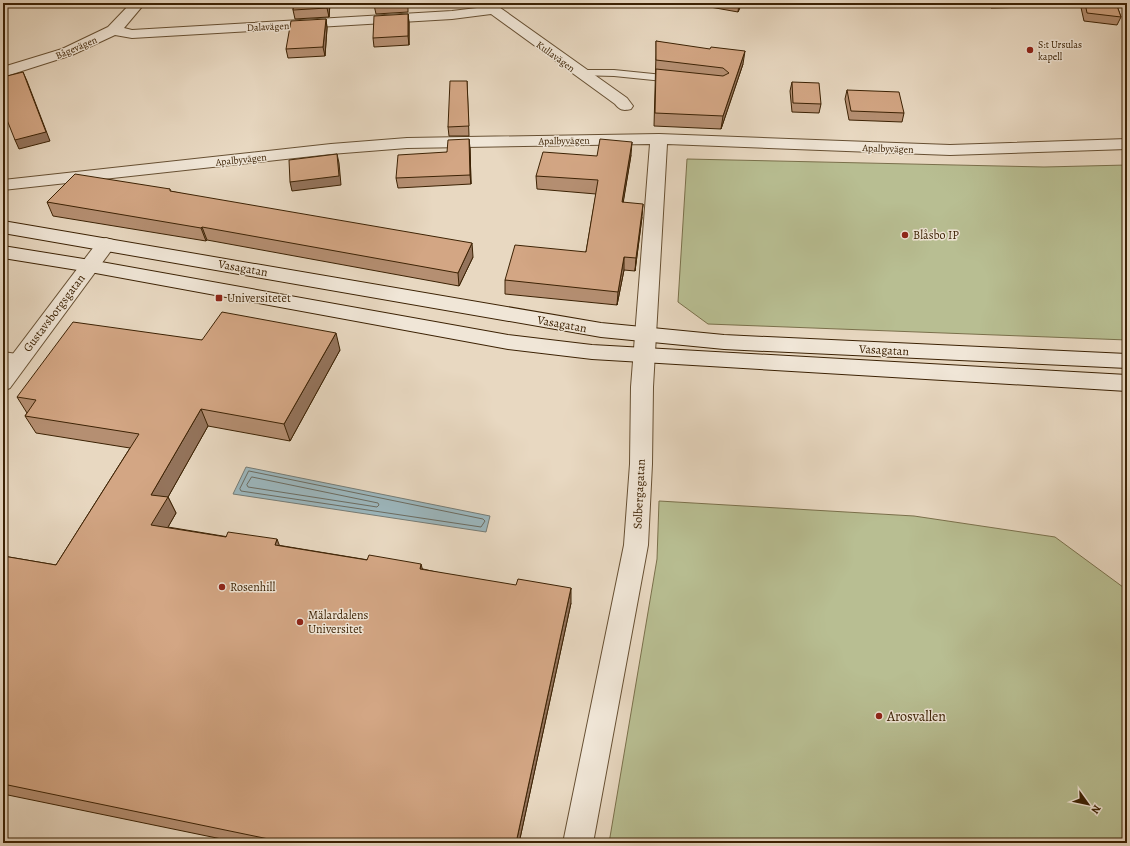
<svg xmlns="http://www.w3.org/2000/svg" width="1130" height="846" font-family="Alegreya,serif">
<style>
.green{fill:#b8be92;stroke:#7a704b}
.water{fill:#9cb7be;stroke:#767b74}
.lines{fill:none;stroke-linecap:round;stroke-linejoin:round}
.shore{stroke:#6c6c61;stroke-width:1}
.lane-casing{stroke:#675033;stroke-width:2}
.street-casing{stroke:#675033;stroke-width:2}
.secondary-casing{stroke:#3c2204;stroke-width:2}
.lane{fill:#f0e6d7;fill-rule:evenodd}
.street{fill:#f0e6d7;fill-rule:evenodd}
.secondary{fill:#f0e6d7;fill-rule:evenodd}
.wall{fill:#b58f72;stroke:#3c2204}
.shaded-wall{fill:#94745c;stroke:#3c2204}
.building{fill:#d3a684;stroke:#3c2204}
.poi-dot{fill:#8f2418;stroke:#f0e6d7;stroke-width:1.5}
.labels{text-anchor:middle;stroke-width:3;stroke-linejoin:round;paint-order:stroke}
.far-street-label{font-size:10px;fill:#3c2204;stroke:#f0e6d7}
.far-poi-label{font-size:10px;fill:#3c2204;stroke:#f0e6d7;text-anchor:start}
.poi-label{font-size:12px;fill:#3c2204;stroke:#f0e6d7;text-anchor:start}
.street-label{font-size:12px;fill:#3c2204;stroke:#f0e6d7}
.near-poi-label{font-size:14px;fill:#3c2204;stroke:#f0e6d7;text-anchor:start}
</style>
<rect width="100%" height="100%" fill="#e8d8c1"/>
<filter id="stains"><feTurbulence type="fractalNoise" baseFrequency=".005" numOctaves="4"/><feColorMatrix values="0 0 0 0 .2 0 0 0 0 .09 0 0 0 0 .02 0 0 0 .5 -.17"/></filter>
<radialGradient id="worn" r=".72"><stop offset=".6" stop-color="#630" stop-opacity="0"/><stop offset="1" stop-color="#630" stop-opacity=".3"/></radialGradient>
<g class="green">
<polygon points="687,159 1044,167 1127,165 1127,340 708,324 678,302"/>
<polygon points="659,501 914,516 1055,537 1127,590 1127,843 609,843 657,559"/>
</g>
<polygon class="water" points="246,467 490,516 486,532 233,494"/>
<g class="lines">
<g class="shore">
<polygon points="249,471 483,519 485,521 481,527 241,491 240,489"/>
<polygon points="252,477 378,503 379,505 377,507 248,487 247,485"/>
</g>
<g class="lane-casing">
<g id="lane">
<polygon points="579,70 614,70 673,76 677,79 673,82 614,76 576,75 575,73 576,71"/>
<polygon points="3,352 24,355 26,358 24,361 20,362 3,360"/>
</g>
</g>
<g class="street-casing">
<g id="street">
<path d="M131 3H145L124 28 132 30 452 11 485 7 483 3H497L499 7 627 98 633 106 631 109C623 111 620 110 615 104L491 14 452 19 132 38 115 35 72 55 3 77V67L62 49 108 27Z"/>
<polygon points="659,134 950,145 1127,139 1127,149 950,155 667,144 653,387 652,464 648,545 593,843 563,843 624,545 630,464 631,387 650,144 407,148 331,154 3,190 3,180 331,144 407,138"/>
<polygon points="106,238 113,240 115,244 113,248 10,388 3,391 3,367 99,240"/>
</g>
</g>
<g class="secondary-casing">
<g id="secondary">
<polygon points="3,221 601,323 724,335 1127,354 1127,368 724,349 601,337 3,233"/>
<polygon points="3,246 90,260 508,335 592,345 1127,375 1127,391 592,359 508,349 90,272 3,258"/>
</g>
</g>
<use href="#lane" class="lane"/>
<use href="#street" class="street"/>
<use href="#secondary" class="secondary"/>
</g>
<g class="wall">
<polygon points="294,3 330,3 329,17 295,19 293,10"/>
<polygon points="408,3 408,12 376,14 374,5"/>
<polygon points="710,3 742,3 738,12 710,7"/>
<polygon points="992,3 1033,3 1031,7 991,8"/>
<polygon points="1080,3 1116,3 1121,17 1117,25 1084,21"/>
<polygon points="408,14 409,23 409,45 374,47 373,38"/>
<polygon points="326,19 327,28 325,56 288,58 286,49"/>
<polygon points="656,41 743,64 721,129 654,126 656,54"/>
<polygon points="467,81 469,136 449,136 448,127"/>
<polygon points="792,82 821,104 819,113 792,112 790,91"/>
<polygon points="847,90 904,113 902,122 849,120 845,99"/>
<polygon points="470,148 471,184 398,188 396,178 447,152"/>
<polygon points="631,155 623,202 642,217 635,271 624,270 617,305 505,294 505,280 586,252 596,194 537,189 536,176"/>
<polygon points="170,189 170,191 473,257 459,286 207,240 206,241 53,216 47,202"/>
<polygon points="202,340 340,350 290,441 208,426 168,497 176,513 168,527 423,569 571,603 519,843 241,843 3,794 3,556 56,565 130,448 36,433 25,416 27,413 17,397"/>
</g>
<g class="shaded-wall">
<polygon points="328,3 330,3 329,17 327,8"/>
<polygon points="739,3 742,3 738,12"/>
<polygon points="408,14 409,23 409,45 408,36"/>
<polygon points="326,19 327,28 325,56 323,47"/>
<polygon points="745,51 743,64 721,129 723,116"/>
<polygon points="23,72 27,81 50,141 19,149 15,140"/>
<polygon points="469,139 470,148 471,184 470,175"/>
<polygon points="632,142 631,155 621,216 622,202"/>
<polygon points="337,154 339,163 341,185 292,191 290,182"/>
<polygon points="643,204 642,217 635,271 636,258"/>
<polygon points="202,227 207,240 206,241 201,228"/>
<polygon points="472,243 473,257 459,286 458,273"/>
<polygon points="624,257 624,270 617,305 618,292"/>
<polygon points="336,333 340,350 290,441 284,424"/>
<polygon points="201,409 208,426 168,497 176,513 160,541 151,525 151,495"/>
<polygon points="277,539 283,555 275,545"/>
<polygon points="421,564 425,579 420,569"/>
<polygon points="571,588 571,603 519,843 516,843"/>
</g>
<g class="building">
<polygon points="294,3 328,3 327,8 293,10"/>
<polygon points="374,3 407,3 374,5"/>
<polygon points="1085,3 1116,3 1121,17 1087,13"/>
<polygon points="408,14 408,36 373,38 374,16"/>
<polygon points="326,19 323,47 286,49 291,21"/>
<polygon points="656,41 710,49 711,47 745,51 723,116 655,113 656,69 723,76 729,73 723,68 656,60"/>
<polygon points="23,72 46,132 15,140 3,110 3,77"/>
<polygon points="450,81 467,81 469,126 448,127"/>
<polygon points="792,82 819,83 821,104 793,103"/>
<polygon points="847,90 899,92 904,113 851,111"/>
<polygon points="469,139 470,175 396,178 398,155 447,152 448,140"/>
<polygon points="600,139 632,142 622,202 643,204 636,258 624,257 618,292 505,280 515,245 586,252 598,180 536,176 543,152 597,156"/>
<polygon points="337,154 339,176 290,182 289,160"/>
<polygon points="75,174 170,189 170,191 472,243 458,273 202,227 201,228 47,202"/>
<polygon points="222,312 336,333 284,424 201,409 151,495 168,497 151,525 226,537 228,532 277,539 275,545 367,560 369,555 421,564 420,569 516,585 518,579 571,588 516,843 282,843 283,842 3,784 3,556 56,565 139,434 25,416 36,400 17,397 73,322 202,340"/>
</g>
<g class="poi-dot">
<circle cx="1030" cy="50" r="4"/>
<circle cx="905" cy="235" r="4"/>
<rect x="215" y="294" width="8" height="8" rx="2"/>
<circle cx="222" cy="587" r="4"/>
<circle cx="300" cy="622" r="4"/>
<circle cx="879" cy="716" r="4"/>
</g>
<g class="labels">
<g class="far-street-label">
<text transform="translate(268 26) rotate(-3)" y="4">Dalavägen</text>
<text transform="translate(76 47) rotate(-23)" y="4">Bågevägen</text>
<text transform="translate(556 56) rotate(36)" y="4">Kullavägen</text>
<text transform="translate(564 140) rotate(-1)" y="4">Apalbyvägen</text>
<text transform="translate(888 148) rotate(2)" y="4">Apalbyvägen</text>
<text transform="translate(241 159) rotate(-6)" y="4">Apalbyvägen</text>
</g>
<g class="far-poi-label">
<text x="1038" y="48">S:t Ursulas<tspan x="1038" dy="12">kapell</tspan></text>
</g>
<g class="poi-label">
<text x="913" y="239">Blåsbo IP</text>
<text x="227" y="302">Universitetet</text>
<text x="230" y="591">Rosenhill</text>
<text x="308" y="619">Mälardalens<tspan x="308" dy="14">Universitet</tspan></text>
</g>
<g class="street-label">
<text transform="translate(243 268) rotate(10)" y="4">Vasagatan</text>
<text transform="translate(54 313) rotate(-53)" y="4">Gustavsborgsgatan</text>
<text transform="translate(562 324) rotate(10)" y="4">Vasagatan</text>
<text transform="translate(884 350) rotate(3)" y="4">Vasagatan</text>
<text transform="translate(639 494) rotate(-87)" y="4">Solbergagatan</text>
</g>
<g class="near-poi-label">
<text x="887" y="721">Arosvallen</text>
</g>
</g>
<rect width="1130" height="846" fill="none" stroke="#e8d8c1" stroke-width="16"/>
<rect x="4" y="4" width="1122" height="838" fill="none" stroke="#3c2204" stroke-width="2"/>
<rect x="8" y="8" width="1114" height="830" fill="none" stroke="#3c2204"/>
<g transform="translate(1088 804) rotate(123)" stroke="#f0e6d7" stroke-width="3" paint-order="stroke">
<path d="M0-3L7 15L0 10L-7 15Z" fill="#3c2204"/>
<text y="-6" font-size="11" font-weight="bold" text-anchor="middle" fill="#3c2204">N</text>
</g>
<rect width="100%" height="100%" filter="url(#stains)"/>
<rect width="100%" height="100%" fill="url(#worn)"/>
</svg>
